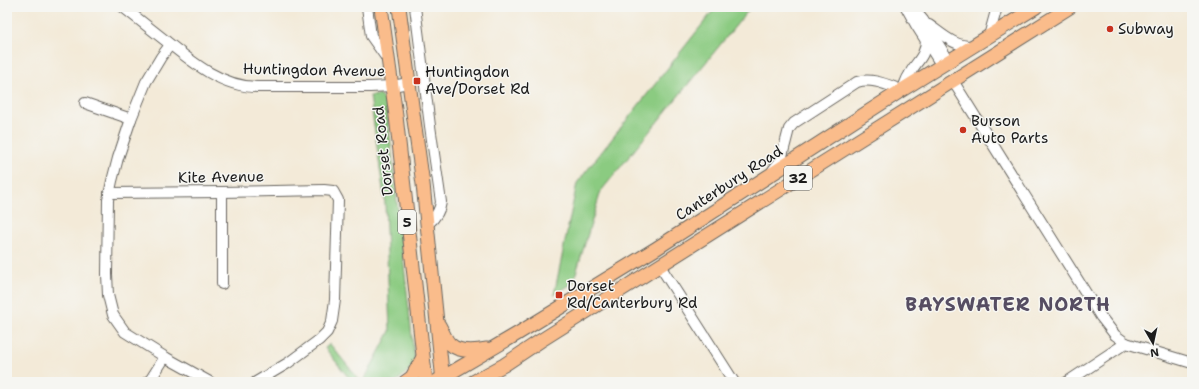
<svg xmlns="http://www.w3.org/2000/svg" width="1199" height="389" font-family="'Shantell Sans',sans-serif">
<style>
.green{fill:#8bcb81;stroke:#54744e}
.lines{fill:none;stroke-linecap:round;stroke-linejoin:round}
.minor-casing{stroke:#67645e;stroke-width:12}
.major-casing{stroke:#67645e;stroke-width:15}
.minor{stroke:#fff;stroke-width:10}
.major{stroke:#fabc8b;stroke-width:13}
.poi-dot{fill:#c8321e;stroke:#f6f6f2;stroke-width:1.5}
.labels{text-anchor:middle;stroke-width:3;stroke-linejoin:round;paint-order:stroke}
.shield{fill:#f6f6f2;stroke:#5d5d5c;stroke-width:1}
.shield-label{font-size:14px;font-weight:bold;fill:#1c1c1c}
.poi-label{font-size:15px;fill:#1c1c1c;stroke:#f6f6f2;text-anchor:start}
.street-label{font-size:15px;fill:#1c1c1c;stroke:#f6f6f2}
.district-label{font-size:19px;font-weight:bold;letter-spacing:1px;fill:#564d62;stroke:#f6f6f2}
</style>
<rect width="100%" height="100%" fill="#f6f6f2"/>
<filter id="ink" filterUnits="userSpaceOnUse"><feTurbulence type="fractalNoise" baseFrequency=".025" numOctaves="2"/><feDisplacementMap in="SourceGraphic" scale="8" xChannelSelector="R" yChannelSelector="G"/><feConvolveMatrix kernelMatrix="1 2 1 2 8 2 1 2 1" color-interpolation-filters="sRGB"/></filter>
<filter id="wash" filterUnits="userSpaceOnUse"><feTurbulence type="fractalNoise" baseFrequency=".012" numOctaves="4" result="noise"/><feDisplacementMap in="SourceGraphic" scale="16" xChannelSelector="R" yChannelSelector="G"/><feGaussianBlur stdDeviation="0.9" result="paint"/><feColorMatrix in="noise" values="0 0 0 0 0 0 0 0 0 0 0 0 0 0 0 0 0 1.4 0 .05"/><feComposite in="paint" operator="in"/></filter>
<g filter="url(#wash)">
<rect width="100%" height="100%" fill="#f3ead8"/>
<g class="green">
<polygon points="716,7 751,7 601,191 573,283 554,295 577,183"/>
<polygon points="380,95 386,102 415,364 401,378 395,382 363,382 390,331 385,204 370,96"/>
<polygon points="330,344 361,382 352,382 325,348"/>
</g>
</g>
<g filter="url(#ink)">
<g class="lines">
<g class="minor-casing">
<g id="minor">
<path d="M123 7C137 18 152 30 166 41 192 62 222 87 257 87H370L392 86 409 83"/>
<polyline points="367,7 371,36 388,60"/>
<path d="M415 7 430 126 441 202C440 211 435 218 428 224"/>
<polyline points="906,7 916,25 942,66"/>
<polyline points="912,7 923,20 949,61"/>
<path d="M929 25C943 35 955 47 973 46"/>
<polyline points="989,36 997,7"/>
<polyline points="170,45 161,57 146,82 131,119 118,158 112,181 108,200 107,274 108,295 113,315 125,332 165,357 210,382"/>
<polyline points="953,81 1101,317 1115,335 1126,343 1192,363"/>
<polyline points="85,103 131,119"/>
<path d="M773 170 781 160 789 129 794 123 857 82C871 77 888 85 902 90 905 85 906 79 909 75 916 61 925 58 926 41"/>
<polyline points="109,193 222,192 324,190 333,191 338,200 335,300 332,321 327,332 319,340 288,363 256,382"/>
<polyline points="660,266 734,382"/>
<polyline points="222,284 222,192"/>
<polyline points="147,382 151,379 165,357"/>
<polyline points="1067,382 1126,343"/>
</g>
</g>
<g class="major-casing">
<g id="major">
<polyline points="381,7 396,116 426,382"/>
<polyline points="399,7 413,113 423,184 443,382"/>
<path d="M439 325C442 330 446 341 450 344 459 353 476 351 487 349"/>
<polyline points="405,382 412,377 422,359"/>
<polyline points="435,382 517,334 657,248 902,90 1036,7"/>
<polyline points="473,382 504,365 540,341 1070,7"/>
</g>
</g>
<use href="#minor" class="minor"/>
<use href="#major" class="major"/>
</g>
</g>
<g class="poi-dot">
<circle cx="1110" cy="29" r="4"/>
<rect x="413" y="77" width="8" height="8" rx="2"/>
<circle cx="963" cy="130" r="4"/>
<rect x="555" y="291" width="8" height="8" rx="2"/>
</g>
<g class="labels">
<g class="shield">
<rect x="784" y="166" width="28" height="24" rx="3"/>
<rect x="398" y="210" width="18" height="24" rx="3"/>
</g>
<g class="shield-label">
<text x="798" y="183">32</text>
<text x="407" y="227">5</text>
</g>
<g class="poi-label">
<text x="1118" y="34">Subway</text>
<text x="425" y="77">Huntingdon<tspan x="425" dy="17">Ave/Dorset Rd</tspan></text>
<text x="971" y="126">Burson<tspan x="971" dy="17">Auto Parts</tspan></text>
<text x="567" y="291">Dorset<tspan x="567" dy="17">Rd/Canterbury Rd</tspan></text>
</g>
<g class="street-label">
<text transform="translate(314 70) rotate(1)" y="5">Huntingdon Avenue</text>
<text transform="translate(383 151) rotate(-96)" y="5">Dorset Road</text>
<text transform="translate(221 177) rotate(-1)" y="5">Kite Avenue</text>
<text transform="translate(729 183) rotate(-33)" y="5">Canterbury Road</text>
</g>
<g class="district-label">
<text x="1008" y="311">BAYSWATER NORTH</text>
</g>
</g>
<rect width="1199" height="389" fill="none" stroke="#f6f6f2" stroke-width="24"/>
<g transform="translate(1153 343) rotate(171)" stroke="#f6f6f2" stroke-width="3" paint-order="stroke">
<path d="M0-3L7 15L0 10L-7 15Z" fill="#1c1c1c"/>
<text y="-6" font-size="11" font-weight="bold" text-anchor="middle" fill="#1c1c1c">N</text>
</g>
</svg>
